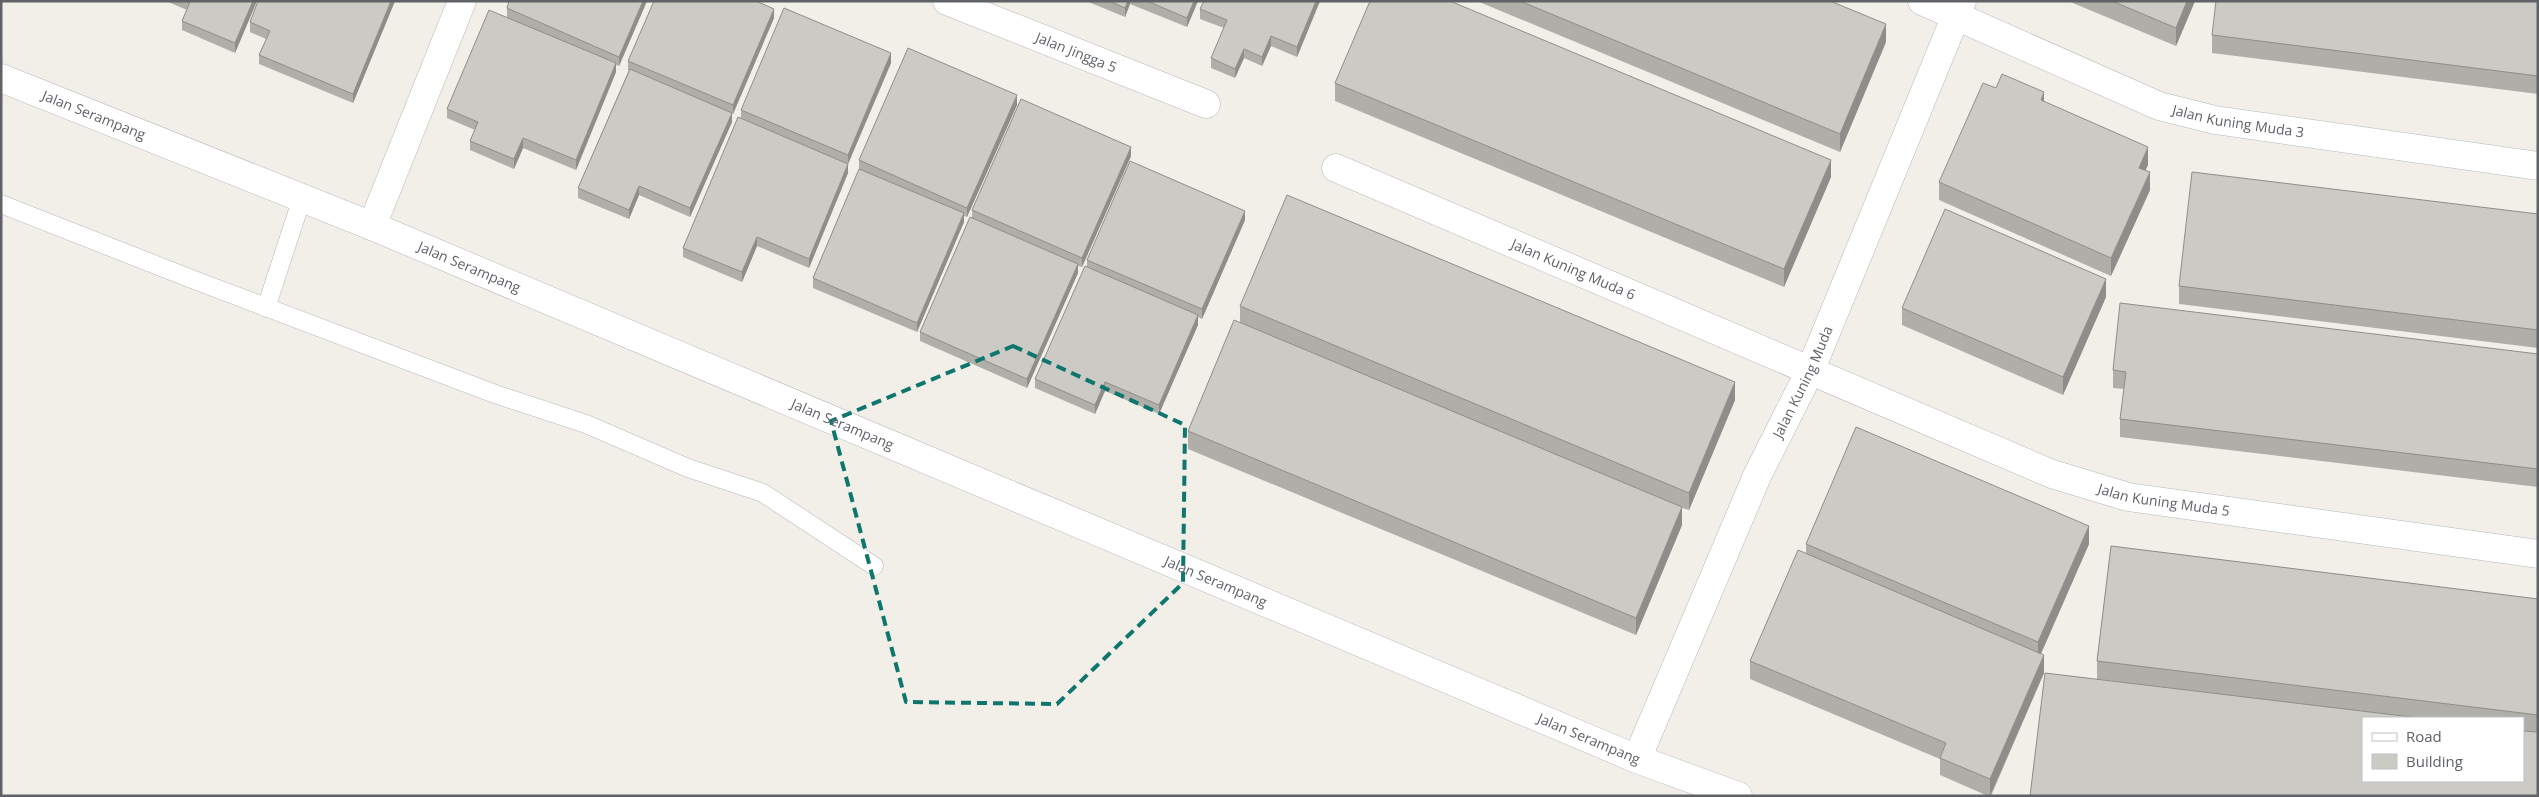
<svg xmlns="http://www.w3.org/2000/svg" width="2539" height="797" font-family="'Open Sans',sans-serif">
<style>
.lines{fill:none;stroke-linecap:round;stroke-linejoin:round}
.service-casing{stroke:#b5b8bc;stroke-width:19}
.minor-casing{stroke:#b5b8bc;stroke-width:29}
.secondary-casing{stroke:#b6babf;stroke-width:29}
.service{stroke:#fff;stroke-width:18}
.minor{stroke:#fff;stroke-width:28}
.secondary{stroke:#fff;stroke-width:28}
.wall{fill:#afaea9;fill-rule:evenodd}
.shaded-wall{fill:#8f8d8a}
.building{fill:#cccac5;stroke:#8f8d8a}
.marked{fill:none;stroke:#0f766e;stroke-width:4;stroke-dasharray:10 6;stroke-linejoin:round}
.labels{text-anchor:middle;stroke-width:4;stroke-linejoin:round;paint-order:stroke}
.street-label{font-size:14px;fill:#5f6368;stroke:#fff}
</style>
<rect width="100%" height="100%" fill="#f1efe8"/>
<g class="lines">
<g class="service-casing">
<g id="service">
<polyline points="1,204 189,278 495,394 586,424 688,468 763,493 874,566"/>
<polyline points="266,308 302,198"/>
</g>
</g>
<g class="minor-casing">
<g id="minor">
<path id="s1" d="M947 1 1206 104"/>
<path id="s2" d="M1922 1 2159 106 2215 120 2538 166"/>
<path id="s3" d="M1336 168 2052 474 2128 497 2538 554"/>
<polyline points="372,226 462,1"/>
<path id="s4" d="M1637 759 1757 476 1811 369 1962 1"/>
</g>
</g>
<g class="secondary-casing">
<g id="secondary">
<path id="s5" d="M1 78 372 226 1637 759 1738 796"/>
</g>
</g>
<use href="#service" class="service"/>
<use href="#minor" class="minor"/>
<use href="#secondary" class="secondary"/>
</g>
<g class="wall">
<polygon points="166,1 257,1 235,53 182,30 182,21 187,10"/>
<polygon points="258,1 395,1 353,103 259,64 259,55 266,39 250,32 250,22"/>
<polygon points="647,1 619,66 616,65 616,72 576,170 523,148 514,169 470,150 470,141 475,130 447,118 447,109 507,17 507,8"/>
<polygon points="1086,1 1198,1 1187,27 1130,4 1125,17"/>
<polygon points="1204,1 1320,1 1297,57 1271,46 1262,66 1244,58 1235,78 1211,68 1211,58 1224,28 1200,19 1200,9"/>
<polygon points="1477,1 1830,1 1886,42 1840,152"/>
<polygon points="2068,1 2195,1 2176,46"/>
<polygon points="2538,1 2538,94 2212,53 2212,35"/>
<polygon points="774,18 733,114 732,114 732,122 690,217 639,195 629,219 578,198 578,188 629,70 628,70 628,61"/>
<polygon points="891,63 848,164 848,173 809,268 757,246 742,282 683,257 683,248 741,119 741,110"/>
<polygon points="1335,83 1831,177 1784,287 1335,101"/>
<polygon points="1996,88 2044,102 2148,165 2145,170 2150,190 2111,276 1939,200 1939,182"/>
<polygon points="1017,105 967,217 964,216 964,222 917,332 813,288 813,278 859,170 859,160"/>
<polygon points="1131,156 1082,267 1078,266 1078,273 1027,388 920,341 920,332 972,218 972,210"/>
<polygon points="2538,214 2538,348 2179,304 2179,286"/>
<polygon points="1245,220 1202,319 1198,317 1198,325 1159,414 1105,391 1095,414 1035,388 1035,379 1087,267 1087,260"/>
<polygon points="2106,297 2063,395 1902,325 1902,308"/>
<polygon points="1240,306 1735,400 1689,510 1682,508 1682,525 1636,635 1188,449 1188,431 1240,323"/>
<polygon points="2538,354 2538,487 2120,437 2120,419 2124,389 2113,388 2113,370"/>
<polygon points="1806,544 2089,544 2041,654 2044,673 1991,796 1988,796 1940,775 1940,759 1750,679 1750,661 1806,554"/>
<path d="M2111 546 2538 599V796H2030L2045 673 2344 709 2097 679V661ZM2363 718H2523V781H2363Z"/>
</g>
<g class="shaded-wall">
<polygon points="253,1 257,1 235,53 235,43"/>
<polygon points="391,1 395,1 353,103 353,94"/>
<polygon points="643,1 647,1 619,66 619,57"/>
<polygon points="1128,1 1130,1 1130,4 1125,17 1125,8"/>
<polygon points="1194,1 1198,1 1187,27 1187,18"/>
<polygon points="1316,1 1320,1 1297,57 1297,47"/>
<polygon points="2187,1 2195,1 2176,46 2176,28"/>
<polygon points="774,9 774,18 733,114 733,105"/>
<polygon points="1886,24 1886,42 1840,152 1840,134"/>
<polygon points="1271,36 1271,46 1262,66 1262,57"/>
<polygon points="1244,49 1244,58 1235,78 1235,69"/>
<polygon points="891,53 891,63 848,164 848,173 809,268 809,259 848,164 848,155"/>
<polygon points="616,63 616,72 576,170 576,160"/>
<polygon points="2044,92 2044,110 2041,100"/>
<polygon points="1017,95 1017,105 967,217 967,208"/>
<polygon points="732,113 732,122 690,217 690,208"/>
<polygon points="523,138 523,148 514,169 514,159"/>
<polygon points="1131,147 1131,156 1082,267 1082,258"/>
<polygon points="2148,147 2148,165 2139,185 2139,168"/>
<polygon points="1831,160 1831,177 1784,287 1784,269"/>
<polygon points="2150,172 2150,190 2111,276 2111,258"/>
<polygon points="639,186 639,195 629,219 629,210"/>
<polygon points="1245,211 1245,220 1202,319 1202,309"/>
<polygon points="964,213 964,222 917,332 917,323"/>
<polygon points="757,237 757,246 742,282 742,272"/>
<polygon points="1078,264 1078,273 1027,388 1027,379"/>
<polygon points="2106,279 2106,297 2063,395 2063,377"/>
<polygon points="1198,315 1198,325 1159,414 1159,405"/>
<polygon points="1105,382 1105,391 1095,414 1095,405"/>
<polygon points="1735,382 1735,400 1689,510 1689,493"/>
<polygon points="1682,507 1682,525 1636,635 1636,618"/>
<polygon points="2089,526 2089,544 2038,660 2038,642"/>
<polygon points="2044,655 2044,673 1990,796 1990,779"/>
</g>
<g class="building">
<polygon points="188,1 253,1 235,43 182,21 190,2"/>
<polygon points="258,1 391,1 353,94 259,55 270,31 250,22"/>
<polygon points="509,1 643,1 619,57 507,8"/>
<polygon points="654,1 756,1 774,9 733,105 628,61"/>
<polygon points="1109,1 1128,1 1125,8"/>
<polygon points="1147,1 1194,1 1187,18"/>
<polygon points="1204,1 1316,1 1297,47 1271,36 1262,57 1244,49 1235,69 1211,58 1227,20 1200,9"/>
<polygon points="1370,1 1450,1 1831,160 1784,269 1335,83"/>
<polygon points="1520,1 1830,1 1886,24 1840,134"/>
<polygon points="2112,1 2187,1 2176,28"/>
<polygon points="2216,1 2538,1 2538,76 2212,35"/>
<polygon points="784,8 891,53 848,155 741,110"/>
<polygon points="489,10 616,63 576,160 523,138 514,159 470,141 478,122 447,109"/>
<polygon points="908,48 1017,95 967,208 859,160"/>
<polygon points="630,69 732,113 690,208 639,186 629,210 578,188"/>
<polygon points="2002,74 2044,92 2041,100 2148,147 2139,168 2150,172 2111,258 1939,182 1983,83 1996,88"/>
<polygon points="1021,99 1131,147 1082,258 972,210"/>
<polygon points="738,117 848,164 809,259 757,237 742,272 683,248"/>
<polygon points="1130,161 1245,211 1202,309 1087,260"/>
<polygon points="859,169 964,213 917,323 813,278"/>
<polygon points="2192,172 2538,214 2538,330 2179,286"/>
<polygon points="1287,195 1735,382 1689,493 1240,306"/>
<polygon points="1945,209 2106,279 2063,377 1902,308"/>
<polygon points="970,217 1078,264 1027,379 920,332"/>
<polygon points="1085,266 1198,315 1159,405 1105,382 1095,405 1035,379"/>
<polygon points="2120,303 2538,354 2538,469 2120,419 2126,372 2113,370"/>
<polygon points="1234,320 1682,507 1636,618 1188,431"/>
<polygon points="1856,427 2089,526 2038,642 1806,544"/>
<polygon points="2111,546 2538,599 2538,715 2097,661"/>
<polygon points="1798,550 2044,655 1990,779 1940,758 1946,743 1750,661"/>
<polygon points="2045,673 2420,718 2363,718 2363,781 2523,781 2523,731 2538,732 2538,796 2030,796"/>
</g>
<path class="marked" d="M1013 346 1185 425 1183 583 1057 704 906 702 831 421Z"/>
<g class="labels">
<g class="street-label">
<text dy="5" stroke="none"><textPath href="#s1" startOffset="139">Jalan Jingga 5</textPath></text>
<text dy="5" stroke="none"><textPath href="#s5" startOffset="100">Jalan Serampang</textPath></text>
<text dy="5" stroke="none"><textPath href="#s2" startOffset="340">Jalan Kuning Muda 3</textPath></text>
<text dy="5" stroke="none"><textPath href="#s5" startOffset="505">Jalan Serampang</textPath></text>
<text dy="5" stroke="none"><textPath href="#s3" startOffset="258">Jalan Kuning Muda 6</textPath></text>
<text dy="5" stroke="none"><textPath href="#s4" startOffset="412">Jalan Kuning Muda</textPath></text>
<text dy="5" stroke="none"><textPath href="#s5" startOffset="910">Jalan Serampang</textPath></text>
<text dy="5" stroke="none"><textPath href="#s3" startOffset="894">Jalan Kuning Muda 5</textPath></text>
<text dy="5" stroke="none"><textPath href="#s5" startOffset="1315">Jalan Serampang</textPath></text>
<text dy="5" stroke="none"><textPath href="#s5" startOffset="1720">Jalan Serampang</textPath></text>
</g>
</g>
<rect width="2539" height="797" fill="none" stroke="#5f6368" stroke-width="5"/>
<rect x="2362" y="717" width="162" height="65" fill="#ffffff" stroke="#bfc1c3"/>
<rect x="2372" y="733" width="25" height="8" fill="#ffffff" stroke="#bfc1c3"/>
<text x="2406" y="742" font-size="15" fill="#5f6368">Road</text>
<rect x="2372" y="754" width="25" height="15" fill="#cccac5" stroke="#bfc1c3"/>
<text x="2406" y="767" font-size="15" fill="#5f6368">Building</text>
</svg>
